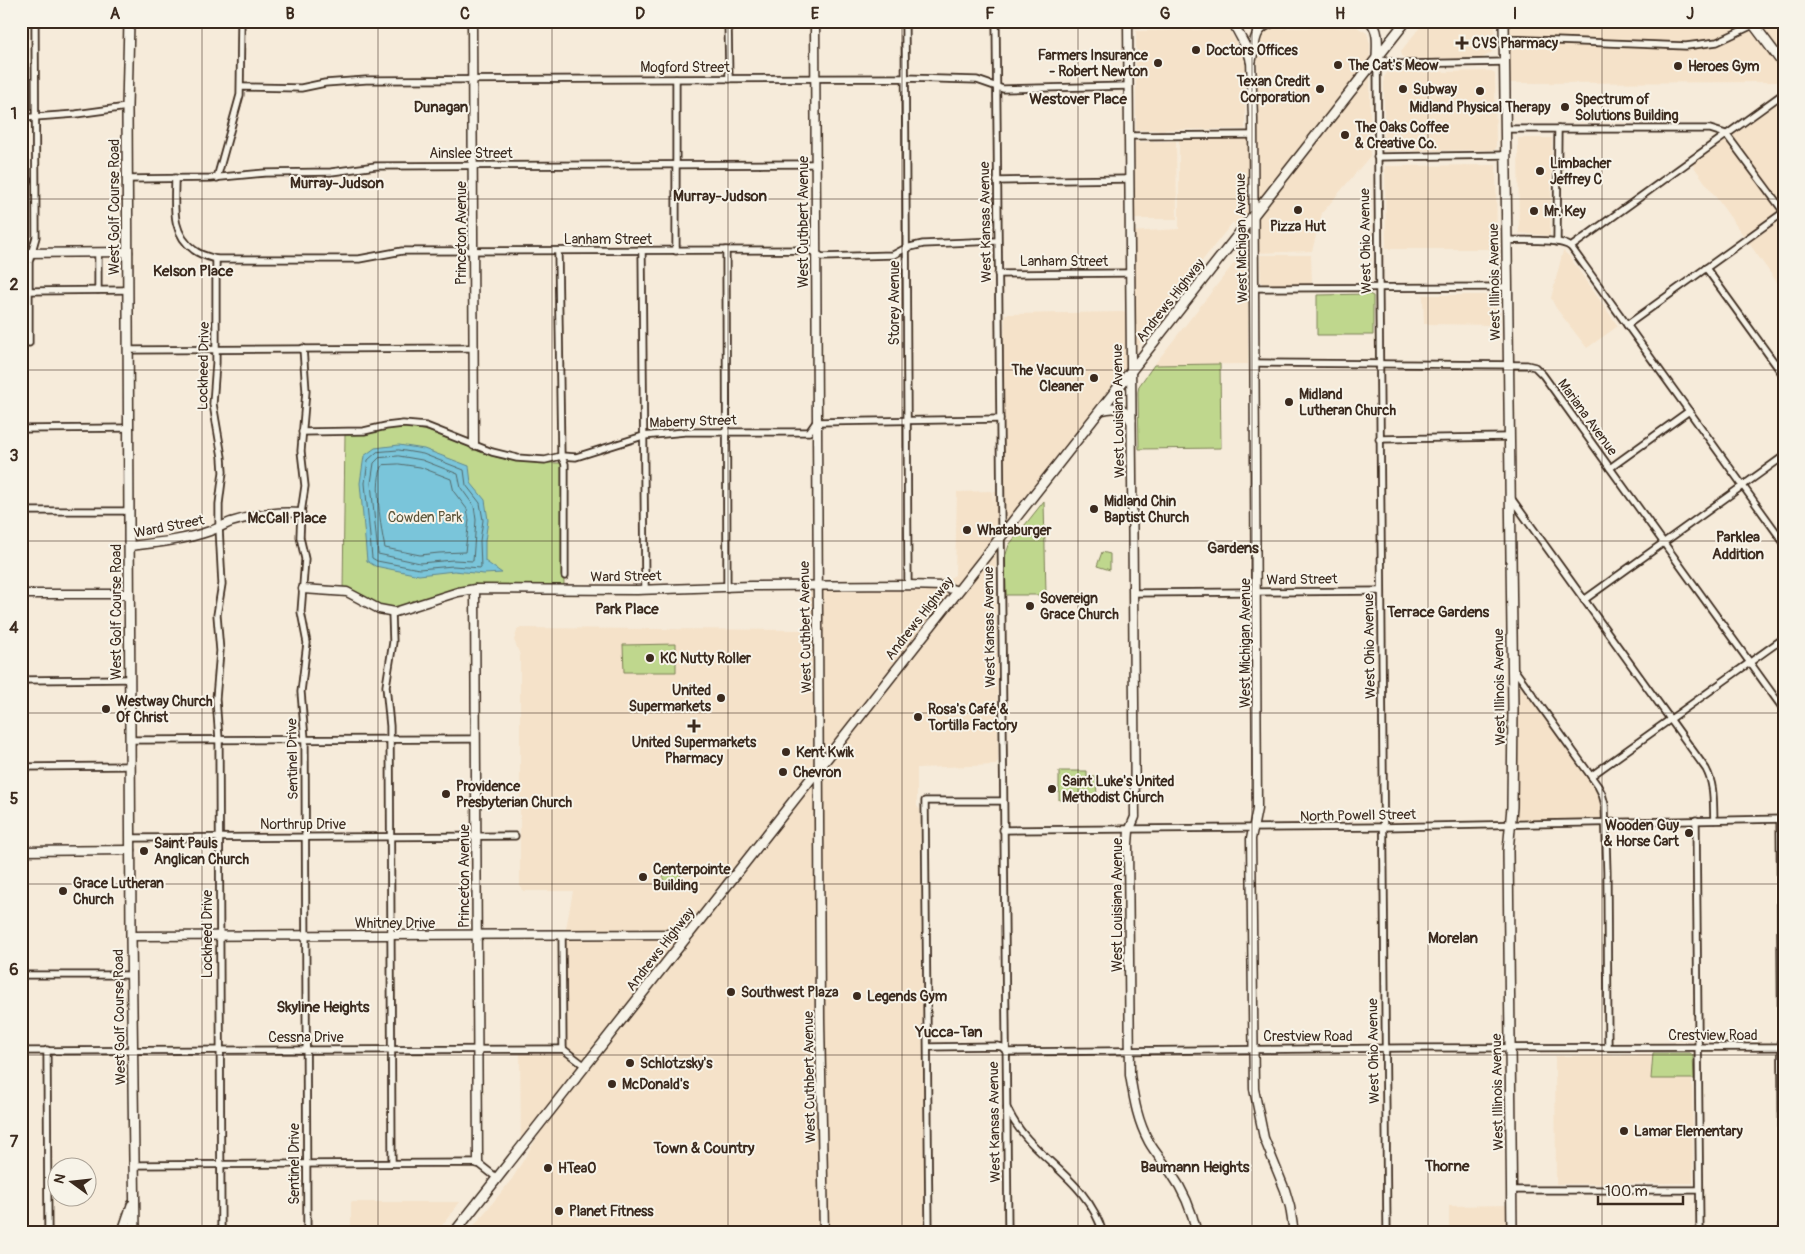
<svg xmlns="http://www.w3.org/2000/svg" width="1805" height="1254" font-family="Pangolin,sans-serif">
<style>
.built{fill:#f5e2c9}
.green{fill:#bfd78d;stroke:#7d8056}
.water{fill:#7ac5da;stroke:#61878f}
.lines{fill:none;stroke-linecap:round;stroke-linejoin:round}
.shore{stroke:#546869;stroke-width:1}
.minor-casing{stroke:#3b2a1e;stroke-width:9}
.tertiary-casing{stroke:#3b2a1e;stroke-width:11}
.secondary-casing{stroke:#3b2a1e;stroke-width:12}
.primary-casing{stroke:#3b2a1e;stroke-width:12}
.minor{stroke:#f7f3e8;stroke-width:5.5}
.tertiary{stroke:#f7f3e8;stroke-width:8}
.secondary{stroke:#f7f3e8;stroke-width:9}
.primary{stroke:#f7f3e8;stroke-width:9}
.grid{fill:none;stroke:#3b2a1e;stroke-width:1;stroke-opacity:0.55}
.poi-dot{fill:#3b2a1e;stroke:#f7f3e8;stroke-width:2}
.labels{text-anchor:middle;stroke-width:4;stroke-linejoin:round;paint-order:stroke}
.poi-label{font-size:14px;font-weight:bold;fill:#3b2a1e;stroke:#f7f3e8;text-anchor:start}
.street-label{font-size:14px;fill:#3b2a1e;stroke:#f7f3e8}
.park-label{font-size:14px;fill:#5c553a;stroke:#f7f3e8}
.neighbourhood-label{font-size:15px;font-weight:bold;fill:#3b2a1e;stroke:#f7f3e8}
.neatline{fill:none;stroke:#3b2a1e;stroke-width:2}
.grid-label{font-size:16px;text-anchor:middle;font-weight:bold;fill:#3b2a1e}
</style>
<rect width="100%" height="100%" fill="#f6ebda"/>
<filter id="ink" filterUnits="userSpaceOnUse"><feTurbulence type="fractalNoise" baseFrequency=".02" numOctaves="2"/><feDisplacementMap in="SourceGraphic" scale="10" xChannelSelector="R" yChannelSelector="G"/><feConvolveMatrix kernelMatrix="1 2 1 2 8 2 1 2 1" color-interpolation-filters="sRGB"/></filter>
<g filter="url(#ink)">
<g class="built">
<polygon points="1425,21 1495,21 1496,48 1494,51 1482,58 1405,59 1402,56 1401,51"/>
<polygon points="1505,21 1784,21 1784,82 1505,83"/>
<polygon points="1357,27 1367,33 1370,44 1370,156 1322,213 1312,251 1254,253 1233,222 1144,334 1132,360 998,533 995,576 997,652 998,761 996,765 917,768 917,806 920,810 925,1233 468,1233 512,1179 567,1088 521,1144 520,1049 562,1048 563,934 565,934 573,891 524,891 520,886 520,655 514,640 518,628 807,630 807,580 946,580 955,575 957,492 992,491 993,505 994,491 999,491 1005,314 1122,312 1132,314 1130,232 1179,229 1179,138 1256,134 1258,42 1266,30 1274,28"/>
<polygon points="1229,29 1244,56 1246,66 1245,129 1136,130 1136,31"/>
<polygon points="1492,71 1495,74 1496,148 1494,150 1387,151 1384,148 1384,77 1387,73"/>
<polygon points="1784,95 1784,292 1689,160"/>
<polygon points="1518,138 1552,138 1550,236 1519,233"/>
<polygon points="1176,141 1177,219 1135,219 1134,142"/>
<polygon points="1496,165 1497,249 1386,249 1385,166"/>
<polygon points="1563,251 1568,255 1618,326 1587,348 1556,308 1551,298"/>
<polygon points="1245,252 1248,254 1248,364 1154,365 1242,253"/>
<polygon points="1260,255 1311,255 1312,284 1263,284 1261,282"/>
<polygon points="1423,295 1496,295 1499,298 1499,325 1424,324"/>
<polygon points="1517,674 1604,795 1604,822 1509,826"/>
<polygon points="1652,1055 1651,1079 1692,1079 1693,1183 1556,1184 1555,1056"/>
<polygon points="351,1202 460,1202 436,1233 351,1233"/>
<polygon points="1511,1205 1513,1231 1701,1230 1740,1231 1740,1233 1449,1233 1449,1206"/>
</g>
<g class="green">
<polygon points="1369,294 1373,296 1373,335 1317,335 1317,295"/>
<polygon points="1220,364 1221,448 1139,449 1138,392 1139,386 1154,365"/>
<path d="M400 427C431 427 459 444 487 454 512 463 537 463 563 463L564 590 484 589 394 612 343 591 345 434Z"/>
<polygon points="1044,501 1046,595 1006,595 1005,557 1009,545"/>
<polygon points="1102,552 1110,554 1110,570 1097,566"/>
<polygon points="676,644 676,672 624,672 623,645"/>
<polygon points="1059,771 1087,771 1087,777 1096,777 1097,800 1059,800"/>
<circle cx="672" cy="878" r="9"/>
<polygon points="1653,1053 1690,1053 1693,1055 1694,1079 1651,1079"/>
</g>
<polygon class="water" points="399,445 424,449 469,466 471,483 485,500 488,520 485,541 485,561 502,573 484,574 454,571 419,575 375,566 367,561 360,483 364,456 375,448"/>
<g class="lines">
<g class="shore">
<polygon points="399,450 423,454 464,470 466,485 480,503 483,520 480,541 481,568 453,566 419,569 377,561 372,558 365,483 368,460 377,452"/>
<polygon points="399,456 422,460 458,474 461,488 474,506 476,520 473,561 453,560 420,563 378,554 371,483 374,463 379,458"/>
<path d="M399 464 420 467 451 479 454 492 467 509 469 520 465 552 439 553 420 555 385 548C381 530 373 480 383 465Z"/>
</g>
<g class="minor-casing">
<g id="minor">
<polyline points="728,21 729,79"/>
<polyline points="905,21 908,585"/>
<polyline points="996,21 1008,1233"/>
<polyline points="1505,39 1686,46 1717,42 1753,25"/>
<polyline points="676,79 676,251"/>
<polyline points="241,87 301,88 325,83 366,80 905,78 977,80 1003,89 1128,86"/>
<polyline points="21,118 76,114 127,107"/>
<polyline points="1506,129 1710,129 1726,134 1784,212"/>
<polyline points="1129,136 1253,135"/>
<polyline points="1377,157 1506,155"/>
<path d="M175 178C175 206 170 232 194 250 200 255 209 257 216 259H359L402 251 810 250 822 257 893 255 906 248 923 244 997 241"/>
<polyline points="217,178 240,95 241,21"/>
<polyline points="127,179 211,178 265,173 331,172 376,166 816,164"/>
<polyline points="997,181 1129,179"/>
<path d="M1507 240C1523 241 1559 238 1571 247L1784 93"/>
<polyline points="1557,242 1558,129"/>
<polyline points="1571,247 1784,543"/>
<polyline points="726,250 727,588"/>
<polyline points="642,251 645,589"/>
<polyline points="98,252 98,290"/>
<polyline points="558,252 561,456 565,464 565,576"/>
<polyline points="216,259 216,363 213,404 222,457 223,472 219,504 219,527 222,584 217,615 220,651 216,699 219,739 221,1233"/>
<polyline points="1706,268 1784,376"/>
<polyline points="998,274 1129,273"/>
<polyline points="1254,288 1508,287"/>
<polyline points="29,291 128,290"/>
<polyline points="1627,325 1784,212"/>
<polyline points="29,343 29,262 36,237 35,21"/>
<polyline points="303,348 306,391 301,451 305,486 301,513 300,537 305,559 301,612 307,643 301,692 305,739 307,1233"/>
<polyline points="128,350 474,348"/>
<polyline points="1255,363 1527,365 1535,367 1543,375 1784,710"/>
<polyline points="21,429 129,428"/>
<polyline points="302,432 364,431 386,426 403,424 426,426 492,452 517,458 545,460 561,456 576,457 643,436 685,432 809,432 816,422 1000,419"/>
<polyline points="1379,439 1509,437"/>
<polyline points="1610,468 1689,411"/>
<path d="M1511 498 1706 769C1715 786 1713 802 1714 820"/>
<polyline points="21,511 129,511"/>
<polyline points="1133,593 1381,591"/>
<polyline points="1584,600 1784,456"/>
<polyline points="392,612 393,642 386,686 390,726 392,1163"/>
<polyline points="1514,669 1598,786 1602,794 1605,805 1607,873 1608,1047"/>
<polyline points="21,680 130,679"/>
<polyline points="130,740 476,739"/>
<polyline points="21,767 130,766"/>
<polyline points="1591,776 1784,638"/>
<polyline points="1780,819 1783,1233"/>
<polyline points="1696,820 1700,1233"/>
<polyline points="1003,830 1383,827 1784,819"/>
<polyline points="130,838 515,836"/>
<polyline points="562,934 563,1049"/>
<polyline points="21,975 132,975"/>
<polyline points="928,1047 997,1046 1002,1047 1007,1052 1401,1048 1784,1047"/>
<polyline points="47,1050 48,1233"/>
<polyline points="21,1051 563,1049 585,1066"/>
<path d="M1007 1108C1030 1159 1086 1175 1103 1233"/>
<polyline points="134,1165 478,1163 497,1178"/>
<polyline points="1511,1190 1699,1190"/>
<polyline points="929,1233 925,801 1003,801"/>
<polyline points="1387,1233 1377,59 1399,64 1505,62"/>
</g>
</g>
<g class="tertiary-casing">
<g id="tertiary">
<polyline points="472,21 474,445"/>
<polyline points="815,21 820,1019 824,1233"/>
<path d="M1128 21 1135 817 1129 831 1128 844 1130 1075C1134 1099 1137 1120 1149 1142 1155 1153 1164 1162 1171 1173 1184 1191 1192 1211 1197 1233"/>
<polyline points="1232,21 1247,49 1251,61 1253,118 1257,809 1251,839 1254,1089 1264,1138 1285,1190 1290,1207 1294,1233"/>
<polyline points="1128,22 1194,21"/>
<polyline points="21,253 128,252"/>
<path d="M129 546C155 543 185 540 210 531 217 529 224 525 231 522 253 515 278 511 301 513"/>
<polyline points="303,589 347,592 379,609 395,612 458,592 475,589 637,590 751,586 908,585 942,586 958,591"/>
<polyline points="475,589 478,1163"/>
<polyline points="21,594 129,594"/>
<polyline points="21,851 131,850"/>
<polyline points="131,936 689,934"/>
</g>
</g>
<g class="secondary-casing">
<g id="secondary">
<polyline points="129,21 127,107 131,936 135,1233"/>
<path d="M1370 21C1380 31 1377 46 1377 59"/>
<polyline points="1504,21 1513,708 1512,807 1508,851 1512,1233"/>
<path d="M1251 61C1256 40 1252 29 1275 21"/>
<polyline points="124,1233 124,1228 132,1205"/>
</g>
</g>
<g class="primary-casing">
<g id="primary">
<polyline points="1751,21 1784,65"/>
<path d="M1101 410C1115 406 1124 407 1131 420"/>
<polyline points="454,1233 1406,21"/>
</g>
</g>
<use href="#minor" class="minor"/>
<use href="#tertiary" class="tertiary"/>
<use href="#secondary" class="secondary"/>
<use href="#primary" class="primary"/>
</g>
</g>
<path class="grid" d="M202 21V1233M378 21V1233M552 21V1233M728 21V1233M902 21V1233M1078 21V1233M1252 21V1233M1428 21V1233M1602 21V1233M21 199H1784M21 370H1784M21 541H1784M21 713H1784M21 884H1784M21 1055H1784"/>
<g class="poi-dot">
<path d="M1459.5 35.5h5v5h5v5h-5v5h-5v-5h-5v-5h5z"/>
<circle cx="1196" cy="50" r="5"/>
<circle cx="1158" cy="63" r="5"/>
<circle cx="1338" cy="65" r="5"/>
<circle cx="1678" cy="66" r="5"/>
<circle cx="1320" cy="89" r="5"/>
<circle cx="1403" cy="89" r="5"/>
<circle cx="1480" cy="91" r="5"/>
<circle cx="1565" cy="107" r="5"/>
<circle cx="1345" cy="135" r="5"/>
<circle cx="1540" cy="171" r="5"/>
<circle cx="1298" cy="210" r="5"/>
<circle cx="1534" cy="211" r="5"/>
<circle cx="1094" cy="378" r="5"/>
<circle cx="1289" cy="402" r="5"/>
<circle cx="1094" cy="509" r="5"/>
<circle cx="967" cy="530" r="5"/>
<circle cx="1030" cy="606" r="5"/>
<circle cx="650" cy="658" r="5"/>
<circle cx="721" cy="698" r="5"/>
<circle cx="106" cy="709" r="5"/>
<circle cx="918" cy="717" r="5"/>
<path d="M691.5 718.5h5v5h5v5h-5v5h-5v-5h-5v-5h5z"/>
<circle cx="786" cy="752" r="5"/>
<circle cx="783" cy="772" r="5"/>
<circle cx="1052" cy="789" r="5"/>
<circle cx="446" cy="794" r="5"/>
<circle cx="1689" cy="833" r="5"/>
<circle cx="144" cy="851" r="5"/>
<circle cx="643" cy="877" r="5"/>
<circle cx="63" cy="891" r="5"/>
<circle cx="731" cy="992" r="5"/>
<circle cx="857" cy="996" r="5"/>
<circle cx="630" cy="1063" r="5"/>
<circle cx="612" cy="1084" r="5"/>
<circle cx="1624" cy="1131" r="5"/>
<circle cx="548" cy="1168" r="5"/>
<circle cx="559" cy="1211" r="5"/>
</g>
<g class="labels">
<g class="poi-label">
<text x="1472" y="48">CVS Pharmacy</text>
<text x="1206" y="55">Doctors Offices</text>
<text x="1148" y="60" text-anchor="end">Farmers Insurance<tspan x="1148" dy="16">- Robert Newton</tspan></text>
<text x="1348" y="70">The Cat's Meow</text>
<text x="1688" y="71">Heroes Gym</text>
<text x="1310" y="86" text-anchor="end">Texan Credit<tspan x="1310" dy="16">Corporation</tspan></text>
<text x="1413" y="94">Subway</text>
<text x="1575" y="104">Spectrum of<tspan x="1575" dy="16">Solutions Building</tspan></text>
<text x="1480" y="112" text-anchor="middle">Midland Physical Therapy</text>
<text x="1355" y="132">The Oaks Coffee<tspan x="1355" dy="16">&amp; Creative Co.</tspan></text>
<text x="1550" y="168">Limbacher<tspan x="1550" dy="16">Jeffrey C</tspan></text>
<text x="1544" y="216">Mr. Key</text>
<text x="1298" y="231" text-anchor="middle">Pizza Hut</text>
<text x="1084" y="375" text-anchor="end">The Vacuum<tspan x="1084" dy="16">Cleaner</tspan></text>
<text x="1299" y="399">Midland<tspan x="1299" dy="16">Lutheran Church</tspan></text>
<text x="1104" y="506">Midland Chin<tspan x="1104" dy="16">Baptist Church</tspan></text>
<text x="977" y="535">Whataburger</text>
<text x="1040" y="603">Sovereign<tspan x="1040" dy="16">Grace Church</tspan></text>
<text x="660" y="663">KC Nutty Roller</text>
<text x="711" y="695" text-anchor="end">United<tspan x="711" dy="16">Supermarkets</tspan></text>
<text x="116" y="706">Westway Church<tspan x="116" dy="16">Of Christ</tspan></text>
<text x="928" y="714">Rosa's Café &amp;<tspan x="928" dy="16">Tortilla Factory</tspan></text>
<text x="694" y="747" text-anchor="middle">United Supermarkets<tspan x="694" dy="16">Pharmacy</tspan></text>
<text x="796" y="757">Kent Kwik</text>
<text x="793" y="777">Chevron</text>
<text x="1062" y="786">Saint Luke's United<tspan x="1062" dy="16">Methodist Church</tspan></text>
<text x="456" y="791">Providence<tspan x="456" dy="16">Presbyterian Church</tspan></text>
<text x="1679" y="830" text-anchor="end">Wooden Guy<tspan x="1679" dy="16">&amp; Horse Cart</tspan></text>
<text x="154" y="848">Saint Pauls<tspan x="154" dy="16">Anglican Church</tspan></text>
<text x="653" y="874">Centerpointe<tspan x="653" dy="16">Building</tspan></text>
<text x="73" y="888">Grace Lutheran<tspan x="73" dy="16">Church</tspan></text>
<text x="741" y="997">Southwest Plaza</text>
<text x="867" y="1001">Legends Gym</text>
<text x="640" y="1068">Schlotzsky's</text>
<text x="622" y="1089">McDonald's</text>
<text x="1634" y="1136">Lamar Elementary</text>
<text x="558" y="1173">HTeaO</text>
<text x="569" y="1216">Planet Fitness</text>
</g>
<g class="street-label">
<text x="685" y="72">Mogford Street</text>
<text x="471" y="158">Ainslee Street</text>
<text transform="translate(114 207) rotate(-90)" y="5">West Golf Course Road</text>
<text transform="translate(803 222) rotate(-90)" y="5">West Cuthbert Avenue</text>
<text transform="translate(985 222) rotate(-91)" y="5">West Kansas Avenue</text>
<text transform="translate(461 233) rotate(-90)" y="5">Princeton Avenue</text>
<text transform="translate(1241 238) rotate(-91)" y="5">West Michigan Avenue</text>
<text x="608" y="244">Lanham Street</text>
<text transform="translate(1365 241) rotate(-91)" y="5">West Ohio Avenue</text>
<text x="1064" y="266">Lanham Street</text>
<text transform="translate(1494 282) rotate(-91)" y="5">West Illinois Avenue</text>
<text transform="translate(1170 300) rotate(-52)" y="5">Andrews Highway</text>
<text transform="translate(894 303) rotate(-90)" y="5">Storey Avenue</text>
<text transform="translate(203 366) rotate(-89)" y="5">Lockheed Drive</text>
<text transform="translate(1118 411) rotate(-91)" y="5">West Louisiana Avenue</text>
<text transform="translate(1588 417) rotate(54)" y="5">Mariana Avenue</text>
<text transform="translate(693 421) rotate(-2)" y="5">Maberry Street</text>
<text transform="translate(169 526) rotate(-11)" y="5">Ward Street</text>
<text transform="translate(626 576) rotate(-1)" y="5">Ward Street</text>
<text transform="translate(1302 579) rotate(-1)" y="5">Ward Street</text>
<text transform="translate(116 612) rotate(-90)" y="5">West Golf Course Road</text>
<text transform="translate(919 618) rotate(-52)" y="5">Andrews Highway</text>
<text transform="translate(805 627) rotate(-91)" y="5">West Cuthbert Avenue</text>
<text transform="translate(989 627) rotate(-91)" y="5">West Kansas Avenue</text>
<text transform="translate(1245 643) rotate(-90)" y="5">West Michigan Avenue</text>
<text transform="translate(1369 646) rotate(-91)" y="5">West Ohio Avenue</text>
<text transform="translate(1499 687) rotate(-91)" y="5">West Illinois Avenue</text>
<text transform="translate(292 759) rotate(-91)" y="5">Sentinel Drive</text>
<text transform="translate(1358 815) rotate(-1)" y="5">North Powell Street</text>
<text x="303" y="829">Northrup Drive</text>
<text transform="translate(464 876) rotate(-90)" y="5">Princeton Avenue</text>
<text transform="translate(1117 905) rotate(-90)" y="5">West Louisiana Avenue</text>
<text x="395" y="928">Whitney Drive</text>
<text transform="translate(207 934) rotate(-90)" y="5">Lockheed Drive</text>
<text transform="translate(660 949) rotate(-52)" y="5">Andrews Highway</text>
<text transform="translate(119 1017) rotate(-91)" y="5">West Golf Course Road</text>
<text x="1713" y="1040">Crestview Road</text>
<text x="1308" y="1041">Crestview Road</text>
<text x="306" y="1042">Cessna Drive</text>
<text transform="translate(1373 1051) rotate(-91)" y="5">West Ohio Avenue</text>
<text transform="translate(809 1077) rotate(-91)" y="5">West Cuthbert Avenue</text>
<text transform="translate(1497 1092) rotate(-91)" y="5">West Illinois Avenue</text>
<text transform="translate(994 1122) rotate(-91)" y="5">West Kansas Avenue</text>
<text transform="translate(294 1164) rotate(-90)" y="5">Sentinel Drive</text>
</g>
<g class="park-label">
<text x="425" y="522">Cowden Park</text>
</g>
<g class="neighbourhood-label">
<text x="1078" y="104">Westover Place</text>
<text x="441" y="112">Dunagan</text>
<text x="337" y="188">Murray-Judson</text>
<text x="720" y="201">Murray-Judson</text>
<text x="193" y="276">Kelson Place</text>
<text x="287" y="523">McCall Place</text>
<text x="1738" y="542">Parklea<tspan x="1738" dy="17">Addition</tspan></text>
<text x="1233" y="553">Gardens</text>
<text x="627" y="614">Park Place</text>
<text x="1438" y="617">Terrace Gardens</text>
<text x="1453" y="943">Morelan</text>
<text x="323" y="1012">Skyline Heights</text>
<text x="949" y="1037">Yucca-Tan</text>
<text x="704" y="1153">Town &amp; Country</text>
<text x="1447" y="1171">Thorne</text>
<text x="1195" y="1172">Baumann Heights</text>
</g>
</g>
<rect width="1805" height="1254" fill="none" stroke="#f7f3e8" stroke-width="55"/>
<g transform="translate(72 1182) rotate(285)"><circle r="24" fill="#f7f3e8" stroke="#aca397"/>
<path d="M0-4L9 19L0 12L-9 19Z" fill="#3b2a1e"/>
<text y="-8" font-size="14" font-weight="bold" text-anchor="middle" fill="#3b2a1e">N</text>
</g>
<path d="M1598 1196v8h85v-8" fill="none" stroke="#3b2a1e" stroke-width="2.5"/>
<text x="1605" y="1196" font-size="15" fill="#3b2a1e" stroke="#f7f3e8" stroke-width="4" paint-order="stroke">100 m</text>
<rect x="28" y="28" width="1750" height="1198" class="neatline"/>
<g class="grid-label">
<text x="115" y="19">A</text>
<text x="290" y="19">B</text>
<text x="465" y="19">C</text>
<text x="640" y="19">D</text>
<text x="815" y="19">E</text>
<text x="990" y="19">F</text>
<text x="1165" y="19">G</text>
<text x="1340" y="19">H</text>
<text x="1515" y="19">I</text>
<text x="1690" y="19">J</text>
<text x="14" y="119">1</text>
<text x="14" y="290">2</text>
<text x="14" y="461">3</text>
<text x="14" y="633">4</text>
<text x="14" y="804">5</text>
<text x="14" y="975">6</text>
<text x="14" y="1147">7</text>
</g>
</svg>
